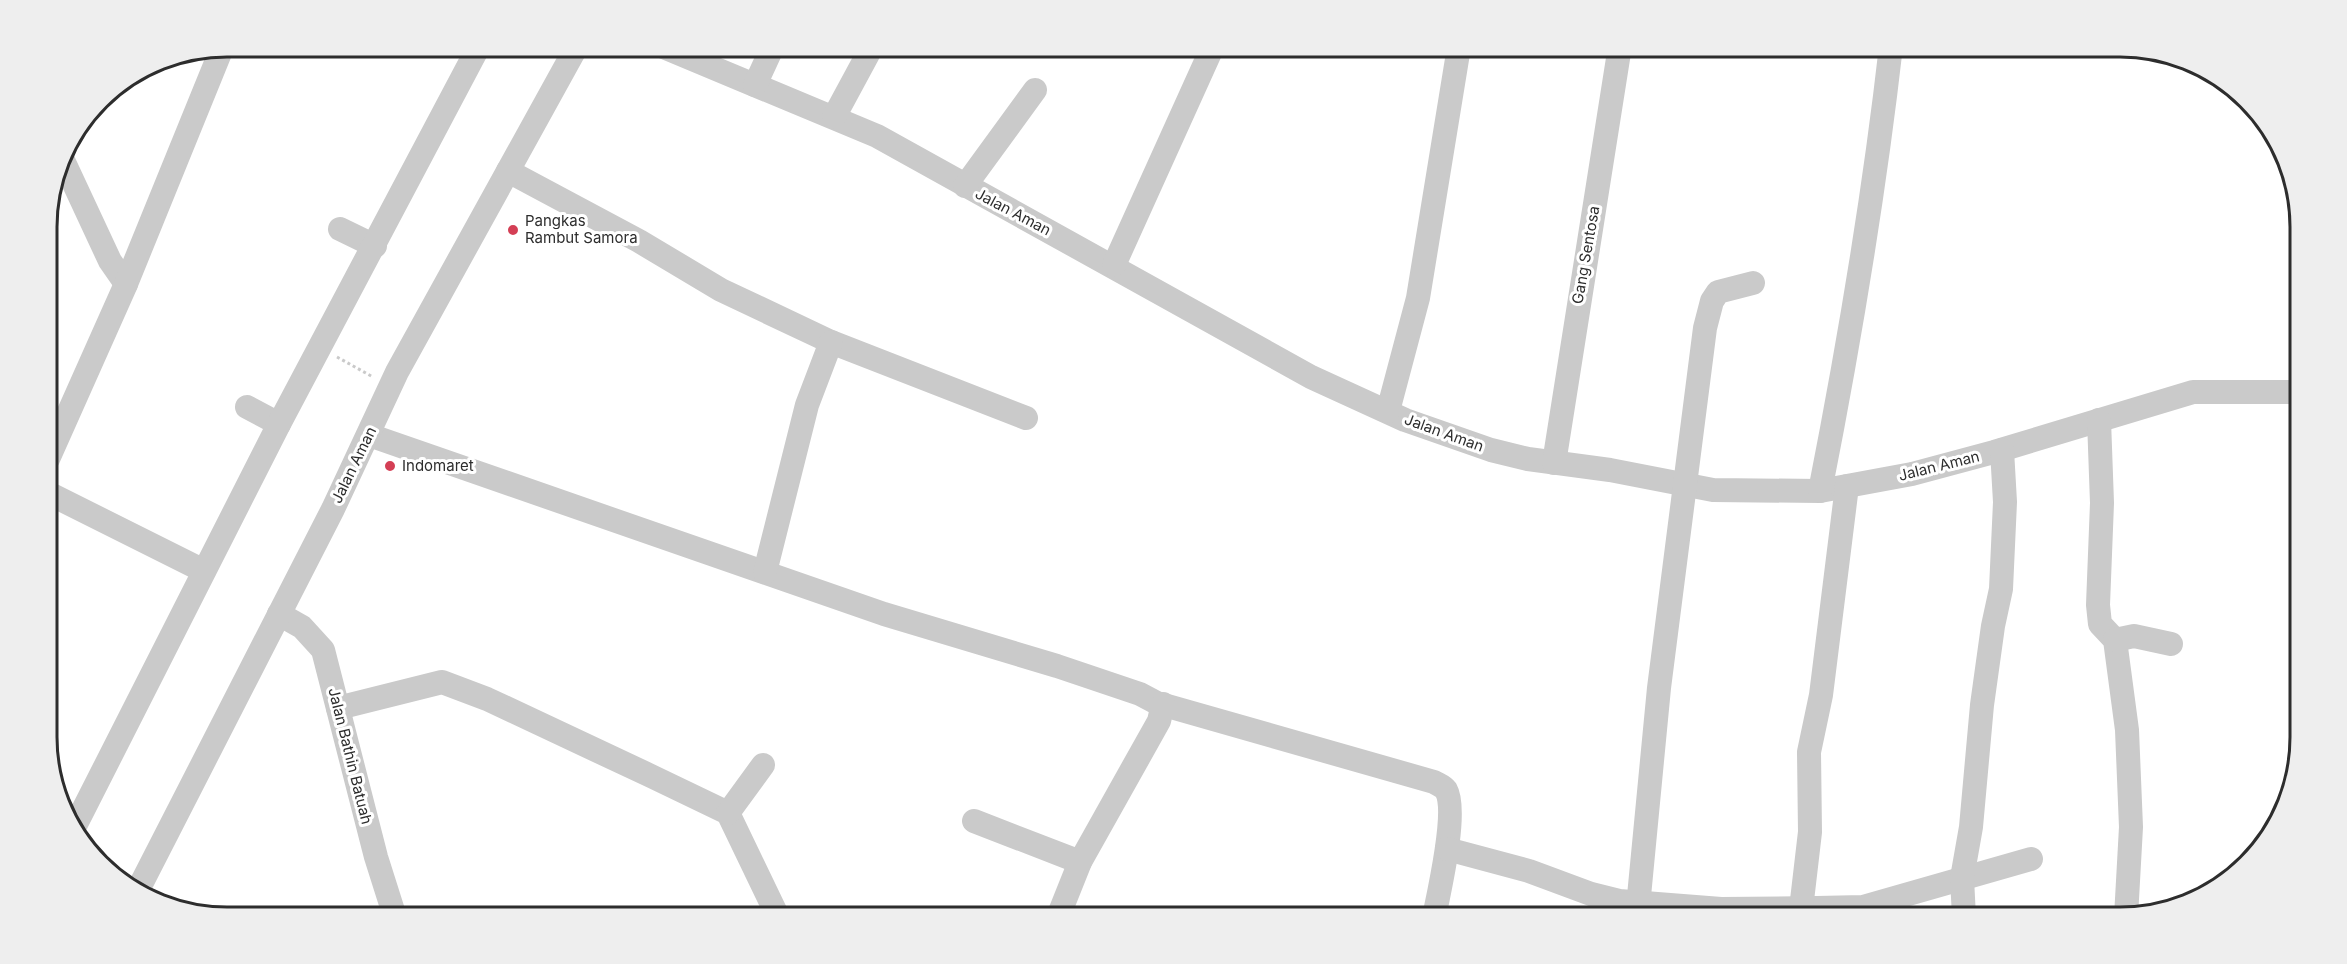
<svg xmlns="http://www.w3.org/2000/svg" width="2347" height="964" font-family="Inter,sans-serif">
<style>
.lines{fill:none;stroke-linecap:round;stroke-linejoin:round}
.path{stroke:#cacaca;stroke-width:3;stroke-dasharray:3 3;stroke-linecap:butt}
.minor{stroke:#cacaca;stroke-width:24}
.poi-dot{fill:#d43f55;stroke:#fff;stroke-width:2}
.labels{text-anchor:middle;stroke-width:6;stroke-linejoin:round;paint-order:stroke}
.street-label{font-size:15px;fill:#2d2d2d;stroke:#fff}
.poi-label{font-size:15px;fill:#2d2d2d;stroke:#fff;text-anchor:start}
.rim{fill:none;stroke:#2d2d2d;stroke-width:3}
</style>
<rect width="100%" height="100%" fill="#fff"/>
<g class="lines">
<polyline class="path" points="337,357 373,377"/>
<g class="minor">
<polyline points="661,46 877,136 1311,377 1405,420 1491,450 1528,459 1610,470 1713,490 1820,491 1912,474 1994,452 2193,392 2299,392"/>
<polyline points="755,85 773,46"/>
<polyline points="834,117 868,54"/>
<polyline points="62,158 110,261 126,284"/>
<polyline points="508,171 639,241 721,290 831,342 1026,418"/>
<polyline points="965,186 1035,90"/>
<polyline points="340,229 375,246"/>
<polyline points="1114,265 1213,46"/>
<polyline points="247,407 279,424"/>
<polyline points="1388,411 1418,298 1459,47"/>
<polyline points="2099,420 2102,503 2098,605 2100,624 2115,640 2127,730 2131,827 2126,917"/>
<path d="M369 435 884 614 1057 666 1140 694 1157 703 1434 782C1439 785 1443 786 1446 790 1458 811 1439 892 1434 917"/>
<polyline points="48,459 126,284 222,48"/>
<polyline points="1554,463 1620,46"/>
<path d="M1820 491C1849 344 1874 196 1891 46"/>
<polyline points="48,493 204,571"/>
<polyline points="765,572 807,405 831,342"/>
<polyline points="279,614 302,627 323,650 376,857 395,917"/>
<polyline points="2115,640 2134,636 2171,644"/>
<polyline points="338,708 442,682 487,699 651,776 728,813 778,917"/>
<polyline points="728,813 763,765"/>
<polyline points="974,821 1080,862"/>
<polyline points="76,824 279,424 479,46"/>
<polyline points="1447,849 1529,871 1591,894 1619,901 1721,909 1817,908 1818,917"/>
<polyline points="139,888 333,509 397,372 577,46"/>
<polyline points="1817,908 1863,907 2031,859"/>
<polyline points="1801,909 1810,832 1809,752 1821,695 1847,486"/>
<polyline points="1058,917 1080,862 1159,721 1163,704"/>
<polyline points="1637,917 1659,688 1705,328 1712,301 1718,292 1753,283"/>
<polyline points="1964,917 1962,878 1971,827 1982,705 1993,626 2001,589 2005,502 2002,450"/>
</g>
</g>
<g class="poi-dot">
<circle cx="513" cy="230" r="6"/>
<circle cx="390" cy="466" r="6"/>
</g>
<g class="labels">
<g class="street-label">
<text transform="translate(1013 212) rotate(28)" y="5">Jalan Aman</text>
<text transform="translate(1586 255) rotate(-80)" y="5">Gang Sentosa</text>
<text transform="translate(1444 433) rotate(20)" y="5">Jalan Aman</text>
<text transform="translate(354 465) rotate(-64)" y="5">Jalan Aman</text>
<text transform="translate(1939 466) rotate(-14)" y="5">Jalan Aman</text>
<text transform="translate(350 756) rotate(76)" y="5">Jalan Bathin Batuah</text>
</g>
<g class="poi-label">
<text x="525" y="226">Pangkas<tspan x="525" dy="17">Rambut Samora</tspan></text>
<text x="402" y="471">Indomaret</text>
</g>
</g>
<path d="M0 0H2347V964H0ZM227 57H2120A170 170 0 0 1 2290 227V737A170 170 0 0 1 2120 907H227A170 170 0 0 1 57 737V227A170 170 0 0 1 227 57Z" fill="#eee" fill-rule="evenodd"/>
<path class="rim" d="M227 57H2120A170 170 0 0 1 2290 227V737A170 170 0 0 1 2120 907H227A170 170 0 0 1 57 737V227A170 170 0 0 1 227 57Z"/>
</svg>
